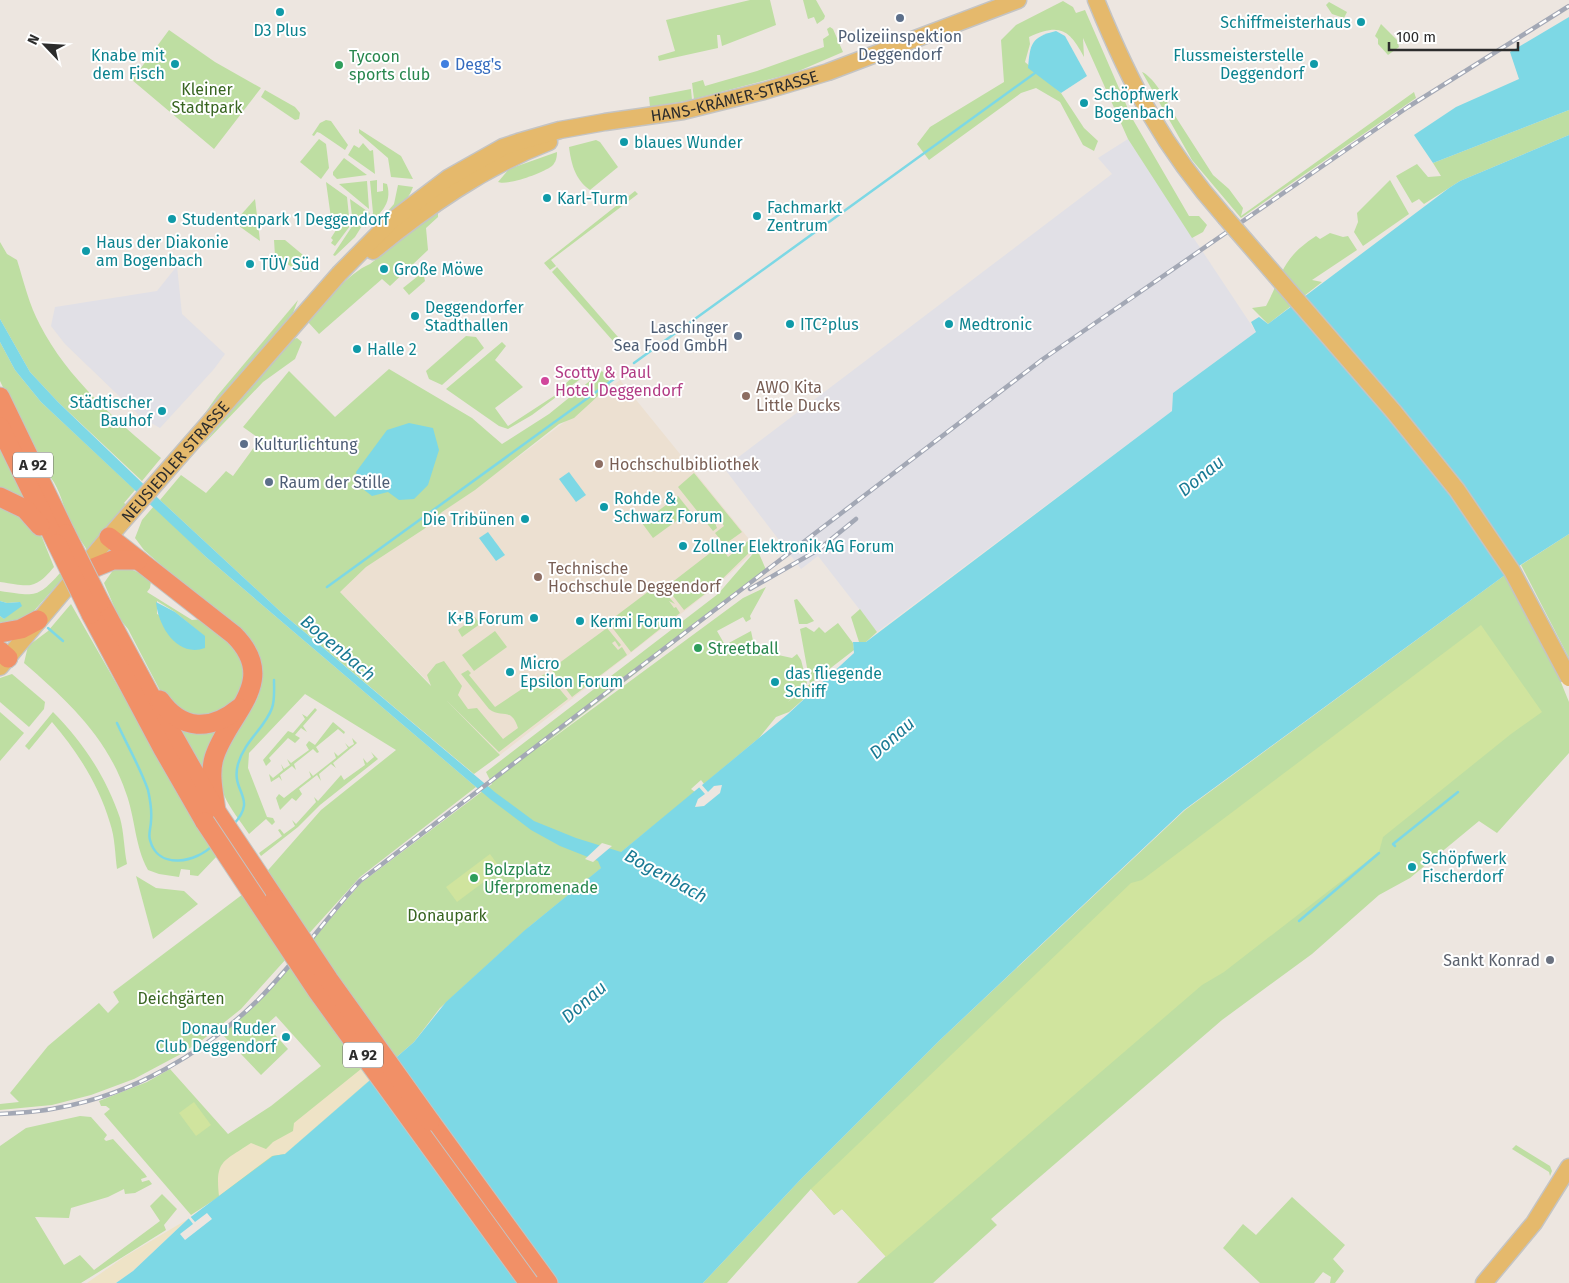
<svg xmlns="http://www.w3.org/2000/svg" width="1569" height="1283" font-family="'Fira Sans',sans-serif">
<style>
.industrial{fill:#e1e0e6}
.education{fill:#ece0d1}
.green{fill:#bedea2;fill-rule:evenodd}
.sand{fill:#eee3c6}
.pitch{fill:#d0e49e}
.water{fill:#7dd8e5}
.pier{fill:#ede6e0}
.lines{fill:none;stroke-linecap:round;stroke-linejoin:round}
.stream{stroke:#7dd8e5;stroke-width:2.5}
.major-casing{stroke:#c4c4c4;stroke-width:19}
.highway-casing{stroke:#c4c4c4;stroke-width:21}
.major{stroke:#e5b96c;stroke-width:16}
.highway{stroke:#f19067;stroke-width:19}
.rail-casing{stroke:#a3a8b5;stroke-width:4.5}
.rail{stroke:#fff;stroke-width:2.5;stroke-dasharray:8;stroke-linecap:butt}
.major-bridge-casing{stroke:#c4c4c4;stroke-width:19;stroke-linecap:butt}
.highway-bridge-casing{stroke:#c4c4c4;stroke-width:21;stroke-linecap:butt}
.major-bridge{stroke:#e5b96c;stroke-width:16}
.highway-bridge{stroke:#f19067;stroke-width:19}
.culture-dot{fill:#0f9aa8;stroke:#fff;stroke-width:2}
.service-dot{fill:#5c6f8a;stroke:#fff;stroke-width:2}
.shop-dot{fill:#3f7fe0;stroke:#fff;stroke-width:2}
.leisure-dot{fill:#2e9e5b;stroke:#fff;stroke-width:2}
.hotel-dot{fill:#d1479c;stroke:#fff;stroke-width:2}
.education-dot{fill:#8d6e63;stroke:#fff;stroke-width:2}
.worship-dot{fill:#6b7280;stroke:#fff;stroke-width:2}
.labels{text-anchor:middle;stroke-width:4;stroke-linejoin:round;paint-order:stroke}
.shield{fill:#fff;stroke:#6b6b6b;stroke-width:1}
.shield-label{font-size:15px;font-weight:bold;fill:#2c2c2c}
.culture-label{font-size:16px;fill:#0d838f;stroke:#fff;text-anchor:start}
.service-label{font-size:16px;fill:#4e5e75;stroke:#fff;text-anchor:start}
.leisure-label{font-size:16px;fill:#27864d;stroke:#fff;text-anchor:start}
.shop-label{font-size:16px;fill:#366cbe;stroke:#fff;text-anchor:start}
.park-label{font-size:16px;fill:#386521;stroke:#fff}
.street-label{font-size:16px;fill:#2c2c2c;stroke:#fff}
.hotel-label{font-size:16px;fill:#b23c85;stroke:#fff;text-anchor:start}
.education-label{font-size:16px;fill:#785e54;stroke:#fff;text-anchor:start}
.worship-label{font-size:16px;fill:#5b616d;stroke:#fff;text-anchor:end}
.water-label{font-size:18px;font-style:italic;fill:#197a94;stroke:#fff}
</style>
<rect width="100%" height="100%" fill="#ede6e0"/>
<g class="industrial">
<polygon points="1128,139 1256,332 1173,393 1172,411 877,632 818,556 801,569 724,468 1112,174 1098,158"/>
<polygon points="177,266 182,314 225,354 214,369 160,428 142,418 65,344 51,326 55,307 157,291"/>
</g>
<polygon class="education" points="620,380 757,549 714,588 500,755 336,588 518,457"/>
<g class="green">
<polygon points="750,0 770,0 776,25 722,46 720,35 717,35 718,48 659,61 658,56 675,51 666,20"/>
<polygon points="803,0 816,0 825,16 824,19 817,24 814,17 808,19"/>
<path d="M1063 1 1073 7 1076 13 1085 10 1132 118 1189 216H1199L1207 225 1203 232 1192 238 1128 139 1083 38 1084 57C1069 29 1060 23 1029 37L1030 44 1025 62 1061 93 1084 128 1098 141 1094 151 1083 145 1060 102 1036 88 1021 93 929 160 917 144 930 127 1004 82 1001 40 1016 25Z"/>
<polygon points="1329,2 1347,12 1344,18 1332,14 1326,5"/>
<polygon points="1381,24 1397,40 1399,47 1388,55 1378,44 1378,39 1375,36"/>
<polygon points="830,27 833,29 843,52 794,73 694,99 692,83 703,80 705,86 757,71 824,47 823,39 829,35 827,29"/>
<polygon points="169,30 215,62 261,88 214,149 132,80"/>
<path d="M1142 72C1151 75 1167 99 1170 108L1213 175 1229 189 1243 208 1241 216 1414 92 1416 98 1241 218 1192 160Z"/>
<polygon points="691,89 692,100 650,107 649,97"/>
<polygon points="265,90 295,107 300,113 299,119 295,120 261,97"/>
<polygon points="1569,110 1569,135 1460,181 1424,204 1419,199 1412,203 1396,176 1417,164 1428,177 1441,176 1433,163"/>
<polygon points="326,120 331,121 348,145 345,150 320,133 317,132 314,136 312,135 320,123"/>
<polygon points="359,129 401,156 413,179 391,177 388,158 359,133"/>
<polygon points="319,139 326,144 329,168 321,179 300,162"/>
<path d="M596 140 600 142 618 167 590 190C575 180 571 163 569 147Z"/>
<polygon points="363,143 370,151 373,150 375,174 348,155 354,145 359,148"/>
<path d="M557 152C557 157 556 162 552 166 543 173 507 186 498 182L509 169Z"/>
<polygon points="344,158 367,175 337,179 333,175 333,172"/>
<path d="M377 180V192L383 191V183L387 184C393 205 379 214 365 228L373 213 370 181Z"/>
<polygon points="1390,180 1409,214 1363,246 1354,232 1358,222 1357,213"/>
<polygon points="367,181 369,209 339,184"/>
<polygon points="326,182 347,197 350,226 335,246 331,243 333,240 331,238 338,227 331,218"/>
<path d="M398 185 413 187C407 204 394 210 380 220L394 204Z"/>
<polygon points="635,191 638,194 551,260 556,266 550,270 544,263"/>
<polygon points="255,199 260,241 239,226 238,223 239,217"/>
<polygon points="350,199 370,213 355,237 335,256 333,255 353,225"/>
<path d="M438 211V217L426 228 428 250 390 286 382 279 319 334 308 322C324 304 348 273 370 264Z"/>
<path d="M1330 233 1343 237 1348 236 1357 250 1312 280 1322 282 1268 324 1252 308 1266 306C1284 272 1281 259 1316 236L1320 239Z"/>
<polygon points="274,240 285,240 315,265 310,272 298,271 275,256"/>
<path d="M0 242 7 254 17 260C24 282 29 305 40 325 67 378 116 420 161 458L142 481 58 402 30 372 0 319Z"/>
<polygon points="557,267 618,337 613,341 552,272"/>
<polygon points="423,272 425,281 409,295 403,288"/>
<polygon points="298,300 293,313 196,426 217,396"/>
<polygon points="466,336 476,337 484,348 442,385 429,379 426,371"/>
<polygon points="297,338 302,342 295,359 263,382 202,446 263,370 291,340"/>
<path d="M0 342 15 370 41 402 135 490 124 503 129 506 106 534 87 550C81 540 73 530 69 520 61 500 59 483 42 468L0 381Z"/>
<polygon points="502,342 506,346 495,360 523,387 495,408 508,426 554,396 575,374 579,380 532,415 508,429 499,426 446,389"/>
<path d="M389 369 472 418 502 444 549 414 602 371 608 378 610 385 574 418 559 424 475 490 442 512 424 529 366 567 340 592 431 686 427 675 436 664 444 661 462 686 458 695 468 709 477 708 503 739 518 728C511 706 501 719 489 709L461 674 468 670 471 673 469 675 495 707 546 673 568 699 499 752 446 700 500 755 474 774 283 614 160 500 181 475 206 493 226 471 233 476 260 439 243 427 289 371 335 417Z"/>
<polygon points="0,438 34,508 0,493"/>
<polygon points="694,473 742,532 721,547 728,557 748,541 754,548 714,587 684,610 666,587 723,543 715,533 724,526 721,521 715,523 717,528 713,531 678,487"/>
<polygon points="678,496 690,511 653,538 642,523"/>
<path d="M0 502 39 530 54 567C34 591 29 586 0 582Z"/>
<path d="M154 506 206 557 476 787 360 877 241 1009 201 1041 179 1055 134 1079 91 1095 52 1105 0 1110V1104L19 1102 10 1093 48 1046 99 1003 108 1013 119 1002 113 992 255 885 321 810 396 750 305 694 249 753 248 768 267 817 273 818 275 822 272 825 266 819 249 834C241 822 230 809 224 795 205 755 243 731 257 699 262 688 261 676 261 664L177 579 144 550 135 538 142 520Z"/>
<polygon points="1569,534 1569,658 1521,565"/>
<polygon points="757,549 767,572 538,749 743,598 766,587 750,616 751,619 746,622 743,617 717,631 725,645 751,631 755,650 792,658 797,654 801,660 807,683 788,702 810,684 800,629 806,627 814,632 819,627 825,633 838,623 853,643 854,650 810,684 814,690 789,712 776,717 759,738 704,784 701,780 691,789 695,792 529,927 440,1008 414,1042 285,1154 191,1215 104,1114 110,1109 106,1106 101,1106 99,1101 147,1082 170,1069 228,1134 271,1106 321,1066 276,1016 266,1025 288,1049 261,1075 222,1034 264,996 361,883 492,784 486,772 718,594"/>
<path d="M116 566C131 568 140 572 151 581L150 588 147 592 192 620 204 619 230 641 246 668 238 702 201 722 165 700 128 629 119 618 104 583ZM157 601 175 612 204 636 157 614Z"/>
<path d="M61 572 64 577 25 621 0 630V616L4 619 20 602 7 603 0 601V591C35 596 37 599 61 572Z"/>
<polygon points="1505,575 1547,648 1569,702 1569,753 1497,833 1479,821 1410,878 1379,895 1312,954 1222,1020 991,1219 997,1225 933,1283 857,1283 886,1256 842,1209 834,1215 811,1189 727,1283 703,1283 801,1179 940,1040 1185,810"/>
<polygon points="657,585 662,589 675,604 669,601 674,608 676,607 680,613 631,652 608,622"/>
<polygon points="797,599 814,621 807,624 799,624 794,600"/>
<path d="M71 604 120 690 218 855 198 876 190 875V870L181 869 179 877 159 874 148 870C135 847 135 817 126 793 107 737 68 701 24 663L28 646 48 631Z"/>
<polygon points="860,609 877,632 866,642 859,642 851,617"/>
<polygon points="475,617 480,624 462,637 458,630"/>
<polygon points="607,628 621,645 619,647 615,641 612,643 618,650 622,647 627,655 572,697 551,669"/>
<polygon points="495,631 507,647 474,671 462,655"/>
<polygon points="12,674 45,702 44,709 29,727 0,702 0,678"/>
<polygon points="315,708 317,710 303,726 307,732 301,728 295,735 300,738 295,743 288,738 269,758 271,761 266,766 263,760 288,731 293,733 305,719 302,714 307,717"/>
<polygon points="0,712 24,733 0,761"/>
<path d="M53 712C83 742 106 777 120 818 124 832 124 849 127 864L117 869C115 854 115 837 110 823 99 785 77 751 52 722L29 750 25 746Z"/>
<polygon points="169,717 222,725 209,786"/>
<polygon points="333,722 345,732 344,734 338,729 316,747 319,752 317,753 313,749 294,764 296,770 292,766 280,775 282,781 279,777 271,782 269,774 273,778 283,770 281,764 284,769 290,765 287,759 291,763 309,750 306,745 309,741 315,745"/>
<polygon points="352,738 357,743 333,763 336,768 331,764 319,774 321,781 317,775 299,789 302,794 296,801 292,798 280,810 276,798 279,794 284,798 311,777 309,771 313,776 336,758 334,752 338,756 348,748 345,743 349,747 354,744"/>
<polygon points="371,752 378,759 320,805 298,827 261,856 259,853 282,836 278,830 280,829 284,834 295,826 292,820 296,824 316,802 314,797 318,801 341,775 344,780 365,765 363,758 367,763 374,757"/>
<polygon points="136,876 156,888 184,891 198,904 153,939"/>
<polygon points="80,1116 91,1117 107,1135 104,1139 106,1141 113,1139 145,1174 147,1177 141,1179 142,1182 149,1180 152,1184 135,1193 125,1194 124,1189 108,1197 71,1208 69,1218 35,1217 64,1265 80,1255 94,1270 160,1221 150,1206 162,1194 177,1209 164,1225 166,1230 81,1283 0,1283 0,1146 26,1128"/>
<polygon points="1516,1145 1550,1166 1552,1171 1550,1176 1549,1172 1512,1149"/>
<polygon points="1292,1197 1345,1245 1333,1259 1344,1271 1335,1283 1330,1283 1331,1277 1323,1272 1314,1283 1260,1283 1223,1248 1243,1224 1256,1235"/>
</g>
<g class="sand">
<path d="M361 1069 370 1080 285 1154 272 1156 219 1196C215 1160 223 1162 251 1143L266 1149 273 1142 293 1131 294 1123Z"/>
<polygon points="188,1219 133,1271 116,1283 87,1283 124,1257"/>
</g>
<g class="pitch">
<polygon points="1481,625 1542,712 1511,734 1383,837 1379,852 1224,972 1202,985 886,1257 842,1209 834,1215 811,1189 1131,883 1142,880"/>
<polygon points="490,854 501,869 457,902 446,887"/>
<polygon points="194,1102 211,1125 196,1136 179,1113"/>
</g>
<g class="water">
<polygon points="1569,17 1569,110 1433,163 1414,135 1456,107 1519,79 1510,52"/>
<path d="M1056 31 1065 36 1087 76 1061 93 1028 68C1030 44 1031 37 1056 31Z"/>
<polygon points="1569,135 1569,534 1505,575 1184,810 940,1040 801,1179 703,1283 116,1283 133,1271 188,1219 273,1156 285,1154 414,1042 446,1002 525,930 601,868 598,861 560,846 531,830 490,799 206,557 41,402 15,370 0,342 0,319 30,372 58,402 160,500 283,614 496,793 534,821 576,838 621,852 788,714 854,653 853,642 866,642 1172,411 1173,393 1256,332 1251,322 1259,317 1268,324 1449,188 1460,181"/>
<polygon points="409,423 433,428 439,450 428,485 414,499 399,500 388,492 372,496 359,486 356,472 387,430"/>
<polygon points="569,472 586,495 576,502 559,479"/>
<polygon points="488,532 505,555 496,561 479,538"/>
<polygon points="0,601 7,603 20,602 22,606 4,619 0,616"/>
<path d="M156 602 175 612 205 636V648C177 658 158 626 156 602Z"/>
</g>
<g class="pier">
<polygon points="701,784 708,792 714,786 722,785 720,793 704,806 695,807 698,799 705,794 698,786"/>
<polygon points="602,843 612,846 593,862 585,859"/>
<polygon points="207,1213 212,1219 185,1240 180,1234 193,1224 187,1216 189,1215 195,1222"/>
</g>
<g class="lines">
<g class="stream">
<polyline points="634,363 1035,73"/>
<polyline points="327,587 614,379"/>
<polyline points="48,628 63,641"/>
<path d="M117 723C127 745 140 767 148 790 150 799 152 811 151 821 151 827 148 834 150 840 158 871 197 862 213 845"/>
<path d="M233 825C259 797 230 793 238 764 245 740 265 728 272 708 275 700 274 689 274 680"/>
<polyline points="1395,846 1393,844 1458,792"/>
<polyline points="1299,921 1379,853"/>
</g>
<g class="major-casing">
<g id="major">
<path d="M1096 0C1131 86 1163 147 1225 217"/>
<path d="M373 251C427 207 484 167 549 142"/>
<path id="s1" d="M0 667 109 537 339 274 390 222 448 178 503 147 518 142 560 130 605 122 683 111 764 91 828 72 1018 0"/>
<polyline points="1484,1283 1534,1223 1569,1167"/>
</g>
</g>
<g class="highway-casing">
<g id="highway">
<polyline points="0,397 66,534"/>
<polyline points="0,427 57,544"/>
<polyline points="0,497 25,509 40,526"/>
<path d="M109 537 234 635C281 682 227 714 214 758 209 775 214 794 216 811"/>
<polyline points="76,575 113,560 138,560"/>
<polyline points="100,602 149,693 216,811 275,899"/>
<polyline points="91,614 163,749 205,822"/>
<polyline points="0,633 21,629 38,620"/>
<polyline points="0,651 8,658"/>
<path d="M160 700C182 731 211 731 239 708"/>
<polyline points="430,1121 548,1283"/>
</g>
</g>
<use href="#major" class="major"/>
<use href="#highway" class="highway"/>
<g class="rail-casing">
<g id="rail">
<polyline points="750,589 818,550 856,519"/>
<path d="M0 1114C19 1113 38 1112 57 1108 132 1095 204 1053 258 1000 295 963 325 919 360 881L1043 359 1408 107 1569 6"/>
</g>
</g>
<use href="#rail" class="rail"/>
<g class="major-bridge-casing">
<polyline id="major-bridge" points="1225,217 1394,412 1457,490 1512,571 1569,678"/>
</g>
<g class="highway-bridge-casing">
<g id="highway-bridge">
<polyline points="66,534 100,602"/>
<polyline points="57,544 91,614"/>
<polyline points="205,822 318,992 529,1283"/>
<polyline points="275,899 329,980 430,1121"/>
</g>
</g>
<use href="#major-bridge" class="major-bridge"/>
<use href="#highway-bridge" class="highway-bridge"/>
</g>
<g class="culture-dot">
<circle cx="280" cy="12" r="5"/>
<circle cx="1361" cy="22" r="5"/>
<circle cx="175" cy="64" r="5"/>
<circle cx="1314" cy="64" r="5"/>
<circle cx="1084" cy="103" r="5"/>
<circle cx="624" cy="142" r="5"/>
<circle cx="547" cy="198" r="5"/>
<circle cx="757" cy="216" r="5"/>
<circle cx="172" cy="219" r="5"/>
<circle cx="86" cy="251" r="5"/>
<circle cx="250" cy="264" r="5"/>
<circle cx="384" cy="269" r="5"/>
<circle cx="415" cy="316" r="5"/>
<circle cx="790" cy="324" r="5"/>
<circle cx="949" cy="324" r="5"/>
<circle cx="357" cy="349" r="5"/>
<circle cx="162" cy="411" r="5"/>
<circle cx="604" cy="507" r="5"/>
<circle cx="525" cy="519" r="5"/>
<circle cx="683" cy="546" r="5"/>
<circle cx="534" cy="618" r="5"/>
<circle cx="580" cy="621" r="5"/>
<circle cx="510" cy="672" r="5"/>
<circle cx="775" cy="682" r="5"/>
<circle cx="1412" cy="867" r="5"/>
<circle cx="286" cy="1037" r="5"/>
</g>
<g class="service-dot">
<circle cx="900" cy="18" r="5"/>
<circle cx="738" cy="336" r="5"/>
<circle cx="244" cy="444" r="5"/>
<circle cx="269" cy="482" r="5"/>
</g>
<circle class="shop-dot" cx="445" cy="64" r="5"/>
<g class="leisure-dot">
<circle cx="339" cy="65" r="5"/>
<circle cx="698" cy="648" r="5"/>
<circle cx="474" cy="878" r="5"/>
</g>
<circle class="hotel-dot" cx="545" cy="381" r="5"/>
<g class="education-dot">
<circle cx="746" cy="396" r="5"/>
<circle cx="599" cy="464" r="5"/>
<circle cx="538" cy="577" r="5"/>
</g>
<circle class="worship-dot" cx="1550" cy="960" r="5"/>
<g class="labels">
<g class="shield">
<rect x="13" y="452.5" width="40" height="25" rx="4"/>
<rect x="343" y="1042.5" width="40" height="25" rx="4"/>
</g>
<g class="shield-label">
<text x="33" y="470">A 92</text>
<text x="363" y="1060">A 92</text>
</g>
<g class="culture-label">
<text x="1351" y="28" text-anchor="end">Schiffmeisterhaus</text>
<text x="280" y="36" text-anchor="middle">D3 Plus</text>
<text x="165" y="61" text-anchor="end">Knabe mit<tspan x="165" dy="18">dem Fisch</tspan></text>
<text x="1304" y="61" text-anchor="end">Flussmeisterstelle<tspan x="1304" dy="18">Deggendorf</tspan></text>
<text x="1094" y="100">Schöpfwerk<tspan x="1094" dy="18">Bogenbach</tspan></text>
<text x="634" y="148">blaues Wunder</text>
<text x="557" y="204">Karl-Turm</text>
<text x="767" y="213">Fachmarkt<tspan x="767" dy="18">Zentrum</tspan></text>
<text x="182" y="225">Studentenpark 1 Deggendorf</text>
<text x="96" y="248">Haus der Diakonie<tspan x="96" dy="18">am Bogenbach</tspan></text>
<text x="260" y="270">TÜV Süd</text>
<text x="394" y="275">Große Möwe</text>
<text x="425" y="313">Deggendorfer<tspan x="425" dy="18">Stadthallen</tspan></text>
<text x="800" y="330">ITC²plus</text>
<text x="959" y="330">Medtronic</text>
<text x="367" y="355">Halle 2</text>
<text x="152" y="408" text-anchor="end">Städtischer<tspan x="152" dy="18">Bauhof</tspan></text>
<text x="614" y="504">Rohde &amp;<tspan x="614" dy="18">Schwarz Forum</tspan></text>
<text x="515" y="525" text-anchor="end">Die Tribünen</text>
<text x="693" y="552">Zollner Elektronik AG Forum</text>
<text x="524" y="624" text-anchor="end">K+B Forum</text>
<text x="590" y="627">Kermi Forum</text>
<text x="520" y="669">Micro<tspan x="520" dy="18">Epsilon Forum</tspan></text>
<text x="785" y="679">das fliegende<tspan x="785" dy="18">Schiff</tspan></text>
<text x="1422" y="864">Schöpfwerk<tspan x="1422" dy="18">Fischerdorf</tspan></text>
<text x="276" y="1034" text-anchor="end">Donau Ruder<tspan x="276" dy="18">Club Deggendorf</tspan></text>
</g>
<g class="service-label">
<text x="900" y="42" text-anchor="middle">Polizeiinspektion<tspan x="900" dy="18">Deggendorf</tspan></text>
<text x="728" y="333" text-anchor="end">Laschinger<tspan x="728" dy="18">Sea Food GmbH</tspan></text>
<text x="254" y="450">Kulturlichtung</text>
<text x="279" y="488">Raum der Stille</text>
</g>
<g class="leisure-label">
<text x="349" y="62">Tycoon<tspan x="349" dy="18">sports club</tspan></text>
<text x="708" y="654">Streetball</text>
<text x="484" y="875">Bolzplatz<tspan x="484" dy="18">Uferpromenade</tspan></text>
</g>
<g class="shop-label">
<text x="455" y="70">Degg's</text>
</g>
<g class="park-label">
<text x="207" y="95">Kleiner<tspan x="207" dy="18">Stadtpark</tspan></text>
<text x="447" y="921">Donaupark</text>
<text x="181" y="1004">Deichgärten</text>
</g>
<g class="street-label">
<text dy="6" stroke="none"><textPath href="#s1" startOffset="965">HANS-KRÄMER-STRASSE</textPath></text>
<text dy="6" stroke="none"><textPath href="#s1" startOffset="270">NEUSIEDLER STRASSE</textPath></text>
</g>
<g class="hotel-label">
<text x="555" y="378">Scotty &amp; Paul<tspan x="555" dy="18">Hotel Deggendorf</tspan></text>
</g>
<g class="education-label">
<text x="756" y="393">AWO Kita<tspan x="756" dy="18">Little Ducks</tspan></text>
<text x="609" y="470">Hochschulbibliothek</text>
<text x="548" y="574">Technische<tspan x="548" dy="18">Hochschule Deggendorf</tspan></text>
</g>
<g class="worship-label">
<text x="1540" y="966">Sankt Konrad</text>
</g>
<g class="water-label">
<text transform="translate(1201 476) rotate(-39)" y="6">Donau</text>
<text transform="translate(338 648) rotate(40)" y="6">Bogenbach</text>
<text transform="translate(892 738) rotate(-41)" y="6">Donau</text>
<text transform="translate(666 876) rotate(29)" y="6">Bogenbach</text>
<text transform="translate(584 1002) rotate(-41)" y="6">Donau</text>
</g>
</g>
<g transform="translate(45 45) rotate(295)" stroke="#ffffff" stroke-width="4" paint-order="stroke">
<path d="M0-4L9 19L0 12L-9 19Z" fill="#2c2c2c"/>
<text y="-8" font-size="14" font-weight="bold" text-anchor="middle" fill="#2c2c2c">N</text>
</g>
<path d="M1389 42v8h129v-8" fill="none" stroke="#2c2c2c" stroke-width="2.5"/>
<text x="1396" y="42" font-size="15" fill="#2c2c2c" stroke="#ffffff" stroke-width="4" paint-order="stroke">100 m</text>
</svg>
